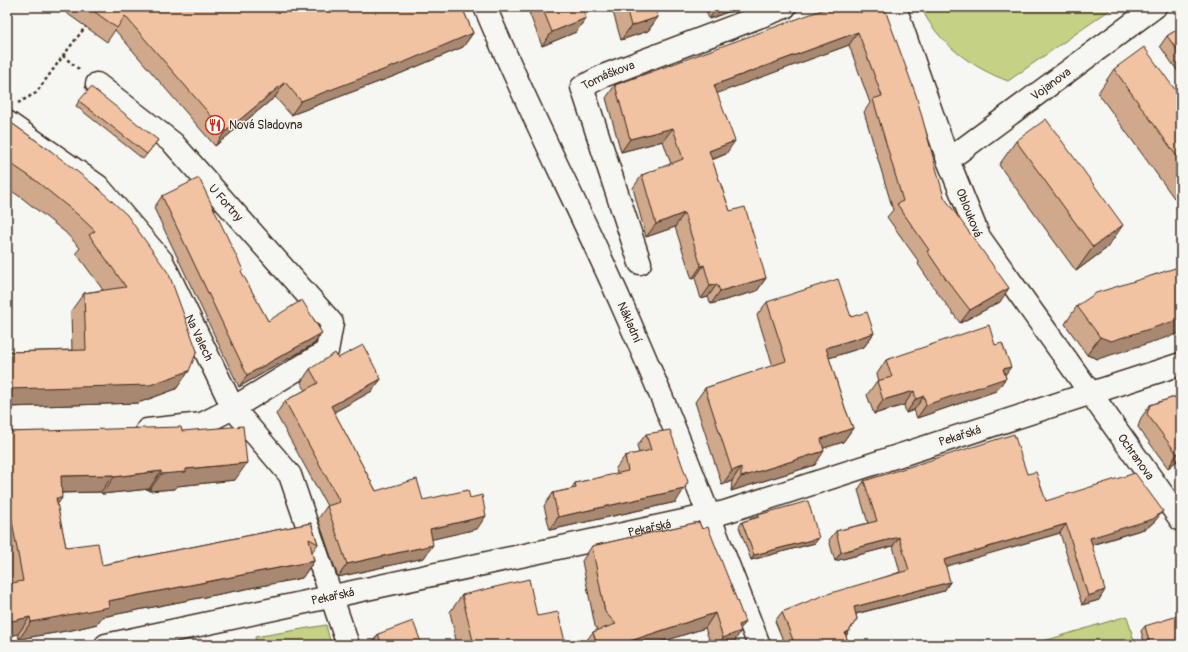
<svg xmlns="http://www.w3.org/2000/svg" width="1188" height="652" font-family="Pangolin,sans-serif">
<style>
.green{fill:#c5d184;stroke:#807e51}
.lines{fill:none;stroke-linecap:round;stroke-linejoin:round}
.minor-casing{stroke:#3b2a1e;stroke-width:25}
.tertiary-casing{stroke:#3b2a1e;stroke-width:25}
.path{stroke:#3b2a1e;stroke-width:2.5;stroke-dasharray:3 3;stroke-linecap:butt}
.minor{stroke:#f6f6f2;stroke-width:22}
.tertiary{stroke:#f6f6f2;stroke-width:22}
.wall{fill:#d0a88b;stroke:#3b2a1e}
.shaded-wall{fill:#a98871;stroke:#3b2a1e}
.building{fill:#f2c3a2;stroke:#3b2a1e}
.labels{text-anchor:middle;stroke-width:3;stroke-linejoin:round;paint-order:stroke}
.street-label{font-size:12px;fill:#3b2a1e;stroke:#f6f6f2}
.poi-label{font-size:12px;fill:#3b2a1e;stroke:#f6f6f2;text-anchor:start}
</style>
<rect width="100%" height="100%" fill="#f6f6f2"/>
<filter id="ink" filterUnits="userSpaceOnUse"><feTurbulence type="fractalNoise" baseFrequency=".025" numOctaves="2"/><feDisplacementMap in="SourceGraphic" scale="8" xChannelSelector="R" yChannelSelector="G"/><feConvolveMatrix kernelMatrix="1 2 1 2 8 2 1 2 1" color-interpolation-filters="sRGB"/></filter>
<g filter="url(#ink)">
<g class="green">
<path d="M921 7H1114L1008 81C973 68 937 43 921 7Z"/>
<polygon points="1127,616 1135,645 1035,645 1034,644"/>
<polygon points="326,625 331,645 256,645 255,637"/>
</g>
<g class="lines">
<g class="minor-casing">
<g id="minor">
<path id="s1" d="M895 7 948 160 979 237 1181 520"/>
<path id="s2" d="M97 84 173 143 332 323 327 351 233 408 202 424 147 430"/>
<path id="s3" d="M7 122 98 186 162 261 233 408 290 475 348 645"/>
<path id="s4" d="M948 160 1155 7"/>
<path id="s5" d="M640 263 582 87 603 76 785 7"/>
<path id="s6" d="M106 645 725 512 1181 364"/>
</g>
</g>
<g class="tertiary-casing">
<g id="tertiary">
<path id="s7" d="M485 7C527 108 578 205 622 305 672 417 715 531 759 645"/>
</g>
</g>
<g class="path">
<polyline points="63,56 86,26"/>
<polyline points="18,103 36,93 63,56 80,70"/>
</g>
<use href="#minor" class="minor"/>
<use href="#tertiary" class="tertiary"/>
</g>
<g class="wall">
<polygon points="69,7 462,7 473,33 463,47 397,75 291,115 275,97 215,146 115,30 107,42 65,12"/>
<polygon points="527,7 582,7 586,18 576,32 542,46"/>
<polygon points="617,7 655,7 658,17 648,31 621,40 613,12"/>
<polygon points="705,7 741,7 709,19"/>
<polygon points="884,7 944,197 1000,302 960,323 937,292 918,264 919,262 887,217 893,210 864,112 870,103 849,45 717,93 726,154 712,160 730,211 766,278 757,291 711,304 708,297 701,299 695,278 692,279 675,227 646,237 633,188 642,175 671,164 663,141 621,152 606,98 615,85"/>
<polygon points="1181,27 1181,76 1160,46 1167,36"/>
<polygon points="1114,69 1181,98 1181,193 1174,198 1098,93"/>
<polygon points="79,101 158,140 143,159 76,106"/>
<polygon points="7,120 51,151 189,371 176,389 138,403 7,407 7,352 72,350 71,311 84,293 103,290 76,253 80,248 65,232 22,198 7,188"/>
<polygon points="1016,141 1107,248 1076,271 999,165"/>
<polygon points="162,196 241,272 268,321 322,333 314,344 239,387 154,208"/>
<polygon points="1157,274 1098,359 1087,355 1065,324 1077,306"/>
<polygon points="767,302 851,317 874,333 864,347 829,358 845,408 853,428 843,442 824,448 815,465 731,491 732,481 722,485 695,402 705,388 773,366 757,315"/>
<polygon points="338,358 381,379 372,391 334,412 376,491 423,500 470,498 477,529 432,539 424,558 338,577 318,519 327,506 276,414 285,401 305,390 301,382 310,369"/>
<polygon points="886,360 1005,375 1006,378 996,391 917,418 914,410 906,413 904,405 874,414 867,395 877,381 879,381 877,374"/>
<polygon points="1181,395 1181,460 1178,460 1168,468 1138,427 1141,418 1150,405"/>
<polygon points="182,431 235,480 177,486 174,489 149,491 149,489 102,494 101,492 62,493 57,505 66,547 102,565 311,523 318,544 312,552 314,561 302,578 102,617 97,624 72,630 19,639 18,634 7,637 7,584 9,584 7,575 7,432"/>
<polygon points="646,434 676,502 550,530 544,506 553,493 571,489 575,483 617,474 616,468 625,456 639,453 637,446"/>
<polygon points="1027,474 1046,501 1156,520 1147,528 1092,545 1099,600 1082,605 1060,533 945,566 950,582 944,591 856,614 857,619 846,636 849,645 785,645 775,621 782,612 900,572 893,546 835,561 829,540 836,531 868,523 858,490 864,481"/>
<polygon points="758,515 815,543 751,560 739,527 742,522 756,517"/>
<polygon points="699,522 740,629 732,645 711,645 705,628 652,645 583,645 593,632 598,630 595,626 582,561 592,546"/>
<polygon points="462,595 537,616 565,642 563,645 457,645 450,612"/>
<polygon points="1145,626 1181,645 1145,645 1141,631"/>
<polygon points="378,634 422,645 371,645"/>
</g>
<g class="shaded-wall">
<polygon points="717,7 741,7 709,19"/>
<polygon points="658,17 648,31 621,40 631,26"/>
<polygon points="586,18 576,32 542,46 552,32"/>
<polygon points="858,32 849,45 705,98 714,85"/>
<polygon points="473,33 463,47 397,75 291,115 301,101"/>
<polygon points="285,82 275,97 215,146 225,132"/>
<polygon points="673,128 663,141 621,152 630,139"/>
<polygon points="735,141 726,154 700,164 709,151"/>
<polygon points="1181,188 1181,193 1174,198"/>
<polygon points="684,213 675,227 646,237 656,224"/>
<polygon points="1123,225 1107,248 1076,271 1093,247"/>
<polygon points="704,265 695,278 692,279 701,266"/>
<polygon points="766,278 757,291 711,304 720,291"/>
<polygon points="717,284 708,297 701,299 710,286"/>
<polygon points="1009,288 1000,302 960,323 970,310"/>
<polygon points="1181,319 1181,333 1098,359 1087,355 1100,337"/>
<polygon points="322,333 314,344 239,387 247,375"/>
<polygon points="874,333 864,347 816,362 826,348"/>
<polygon points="1011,367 1002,379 1006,378 996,391 917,418 926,405 1003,369"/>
<polygon points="189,371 176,389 138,403 7,407 7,389"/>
<polygon points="381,379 372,391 322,419 331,406"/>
<polygon points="914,391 904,405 874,414 883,400"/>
<polygon points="924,396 914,410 906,413 916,399"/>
<polygon points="853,428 843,442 811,452 821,439"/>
<polygon points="824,451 815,465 731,491 741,477"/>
<polygon points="1181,451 1181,460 1178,460 1168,468 1177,454"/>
<polygon points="247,463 235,480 177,486 174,489 149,491 161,474 186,469"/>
<polygon points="741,467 732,481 722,485 732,471"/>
<polygon points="161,471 149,489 102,494 114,477"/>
<polygon points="113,475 101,492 49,493 61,476"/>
<polygon points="684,489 676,502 550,530 558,517"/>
<polygon points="56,498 62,498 50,515"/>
<polygon points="1163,511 1156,520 1147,528 1084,547 1090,538"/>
<polygon points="486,516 477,529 421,542 430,529"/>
<polygon points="1066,524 1060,533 937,569 944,560"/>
<polygon points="899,537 893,546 835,561 841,552"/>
<polygon points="819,538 815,543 751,560 754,555"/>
<polygon points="433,545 424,558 338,577 347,564"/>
<polygon points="314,561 302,578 102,617 97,624 72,630 19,639 31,622 108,601"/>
<polygon points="950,582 944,591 847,616 854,607"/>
<polygon points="1105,590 1099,600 1082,605 1088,596"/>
<polygon points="715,613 705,628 652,645 618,645"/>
<polygon points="30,617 18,634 7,637 7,622"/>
<polygon points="745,622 738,632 741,631 732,645 718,645 723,638 739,625"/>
<polygon points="849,631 843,640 845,633"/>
<polygon points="565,642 563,645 553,645"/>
</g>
<g class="building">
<polygon points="88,7 462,7 473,33 407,61 301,101 285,82 225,132 125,16 117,28"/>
<polygon points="542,7 582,7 586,18 552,32"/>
<polygon points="626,7 655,7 658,17 631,26"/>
<polygon points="830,7 884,7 916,95 944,197 1009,288 970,310 946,279 927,251 929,250 897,204 903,201 873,99 882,96 858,32 714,85 735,141 709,151 730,211 745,207 766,278 720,291 717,284 710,286 704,265 701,266 684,213 656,224 642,175 683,159 673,128 630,139 615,85"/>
<polygon points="1181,27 1181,55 1167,36"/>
<polygon points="1144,47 1181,98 1181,162 1114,69"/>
<polygon points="91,87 158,140 147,154 79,101"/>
<polygon points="1046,119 1123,225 1093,247 1016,141"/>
<polygon points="7,120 51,151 98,188 127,215 169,274 197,351 189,371 150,385 7,389 7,352 86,350 84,293 126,287 89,235 95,231 77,214 35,180 7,161"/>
<polygon points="199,178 243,270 241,271 268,321 302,300 322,333 247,375 162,196"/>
<polygon points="1181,266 1181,319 1111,341 1100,337 1077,306 1096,293 1157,274"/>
<polygon points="838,279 851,317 867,312 874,333 826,348 845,408 853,428 821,439 824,451 741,477 741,467 732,471 705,388 786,361 767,302"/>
<polygon points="989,325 995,345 1002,343 1011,367 1003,369 1006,378 926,405 924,396 916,399 914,391 883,400 877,381 892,377 886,360"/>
<polygon points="363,345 381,379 331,406 376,491 417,479 423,500 468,490 470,498 482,495 486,516 430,529 433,545 347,564 327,506 340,502 285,401 318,383 310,369 335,353 338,358"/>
<polygon points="1181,395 1181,451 1177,454 1147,414 1150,405"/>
<polygon points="243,426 247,463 186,469 186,472 161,474 161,471 114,477 113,475 61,476 62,498 56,498 66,547 98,543 102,565 311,523 318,544 309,539 314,561 108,601 109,607 84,612 31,622 30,617 7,622 7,584 23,581 9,505 8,478 7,478 7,432 181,427 182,431"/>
<polygon points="670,430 688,482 684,489 558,517 553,493 576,488 575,483 628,471 625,456 651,450 646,434"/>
<polygon points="1014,434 1027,474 1036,472 1046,501 1135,473 1163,511 1153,519 1090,538 1105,590 1088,596 1066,524 944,560 950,582 854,607 857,619 849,631 845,633 849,645 795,645 782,612 824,595 909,570 899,537 841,552 836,531 877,521 864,481"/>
<polygon points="808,501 819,538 754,555 742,522 759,517 758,515"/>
<polygon points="699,522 702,529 708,527 738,603 745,622 739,625 741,631 723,638 715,613 618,645 597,645 593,632 616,624 605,612 592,546"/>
<polygon points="529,579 537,616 558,612 565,642 553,645 474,645 462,595"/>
<polygon points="1181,615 1181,645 1150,645 1145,626"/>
<polygon points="413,621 422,645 382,645 378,634"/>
<polygon points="147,641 148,645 126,645"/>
</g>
</g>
<defs>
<g id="restaurant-ring" transform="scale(1)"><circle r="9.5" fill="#f6f6f2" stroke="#c8321e" stroke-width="1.5"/><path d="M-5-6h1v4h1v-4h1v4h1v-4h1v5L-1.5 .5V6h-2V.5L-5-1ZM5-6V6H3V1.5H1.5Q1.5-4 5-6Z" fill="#c8321e"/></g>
</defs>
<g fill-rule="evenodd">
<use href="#restaurant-ring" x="215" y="125"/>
</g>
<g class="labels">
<g class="street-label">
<text dy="4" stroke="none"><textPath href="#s5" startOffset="214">Tomáškova</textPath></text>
<text dy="4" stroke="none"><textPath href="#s4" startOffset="128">Vojanova</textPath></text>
<text dy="4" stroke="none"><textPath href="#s2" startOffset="176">U Fortny</textPath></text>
<text dy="4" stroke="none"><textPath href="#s1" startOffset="219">Oblouková</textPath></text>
<text dy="4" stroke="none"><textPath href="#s7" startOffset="347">Nákladní</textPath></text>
<text dy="4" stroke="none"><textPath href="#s3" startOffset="295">Na Valech</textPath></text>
<text dy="4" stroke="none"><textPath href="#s6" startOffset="880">Pekařská</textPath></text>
<text dy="4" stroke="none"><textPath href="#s1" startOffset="515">Ochranova</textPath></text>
<text dy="4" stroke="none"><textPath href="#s6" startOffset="556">Pekařská</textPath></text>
<text dy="4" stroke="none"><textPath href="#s6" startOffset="232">Pekařská</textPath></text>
</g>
<g class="poi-label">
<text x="229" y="129">Nová Sladovna</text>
</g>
</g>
<rect width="1188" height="652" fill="none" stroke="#f6f6f2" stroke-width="24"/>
<rect x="12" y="12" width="1164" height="628" fill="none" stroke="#3b2a1e" stroke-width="1.5" filter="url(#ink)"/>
</svg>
